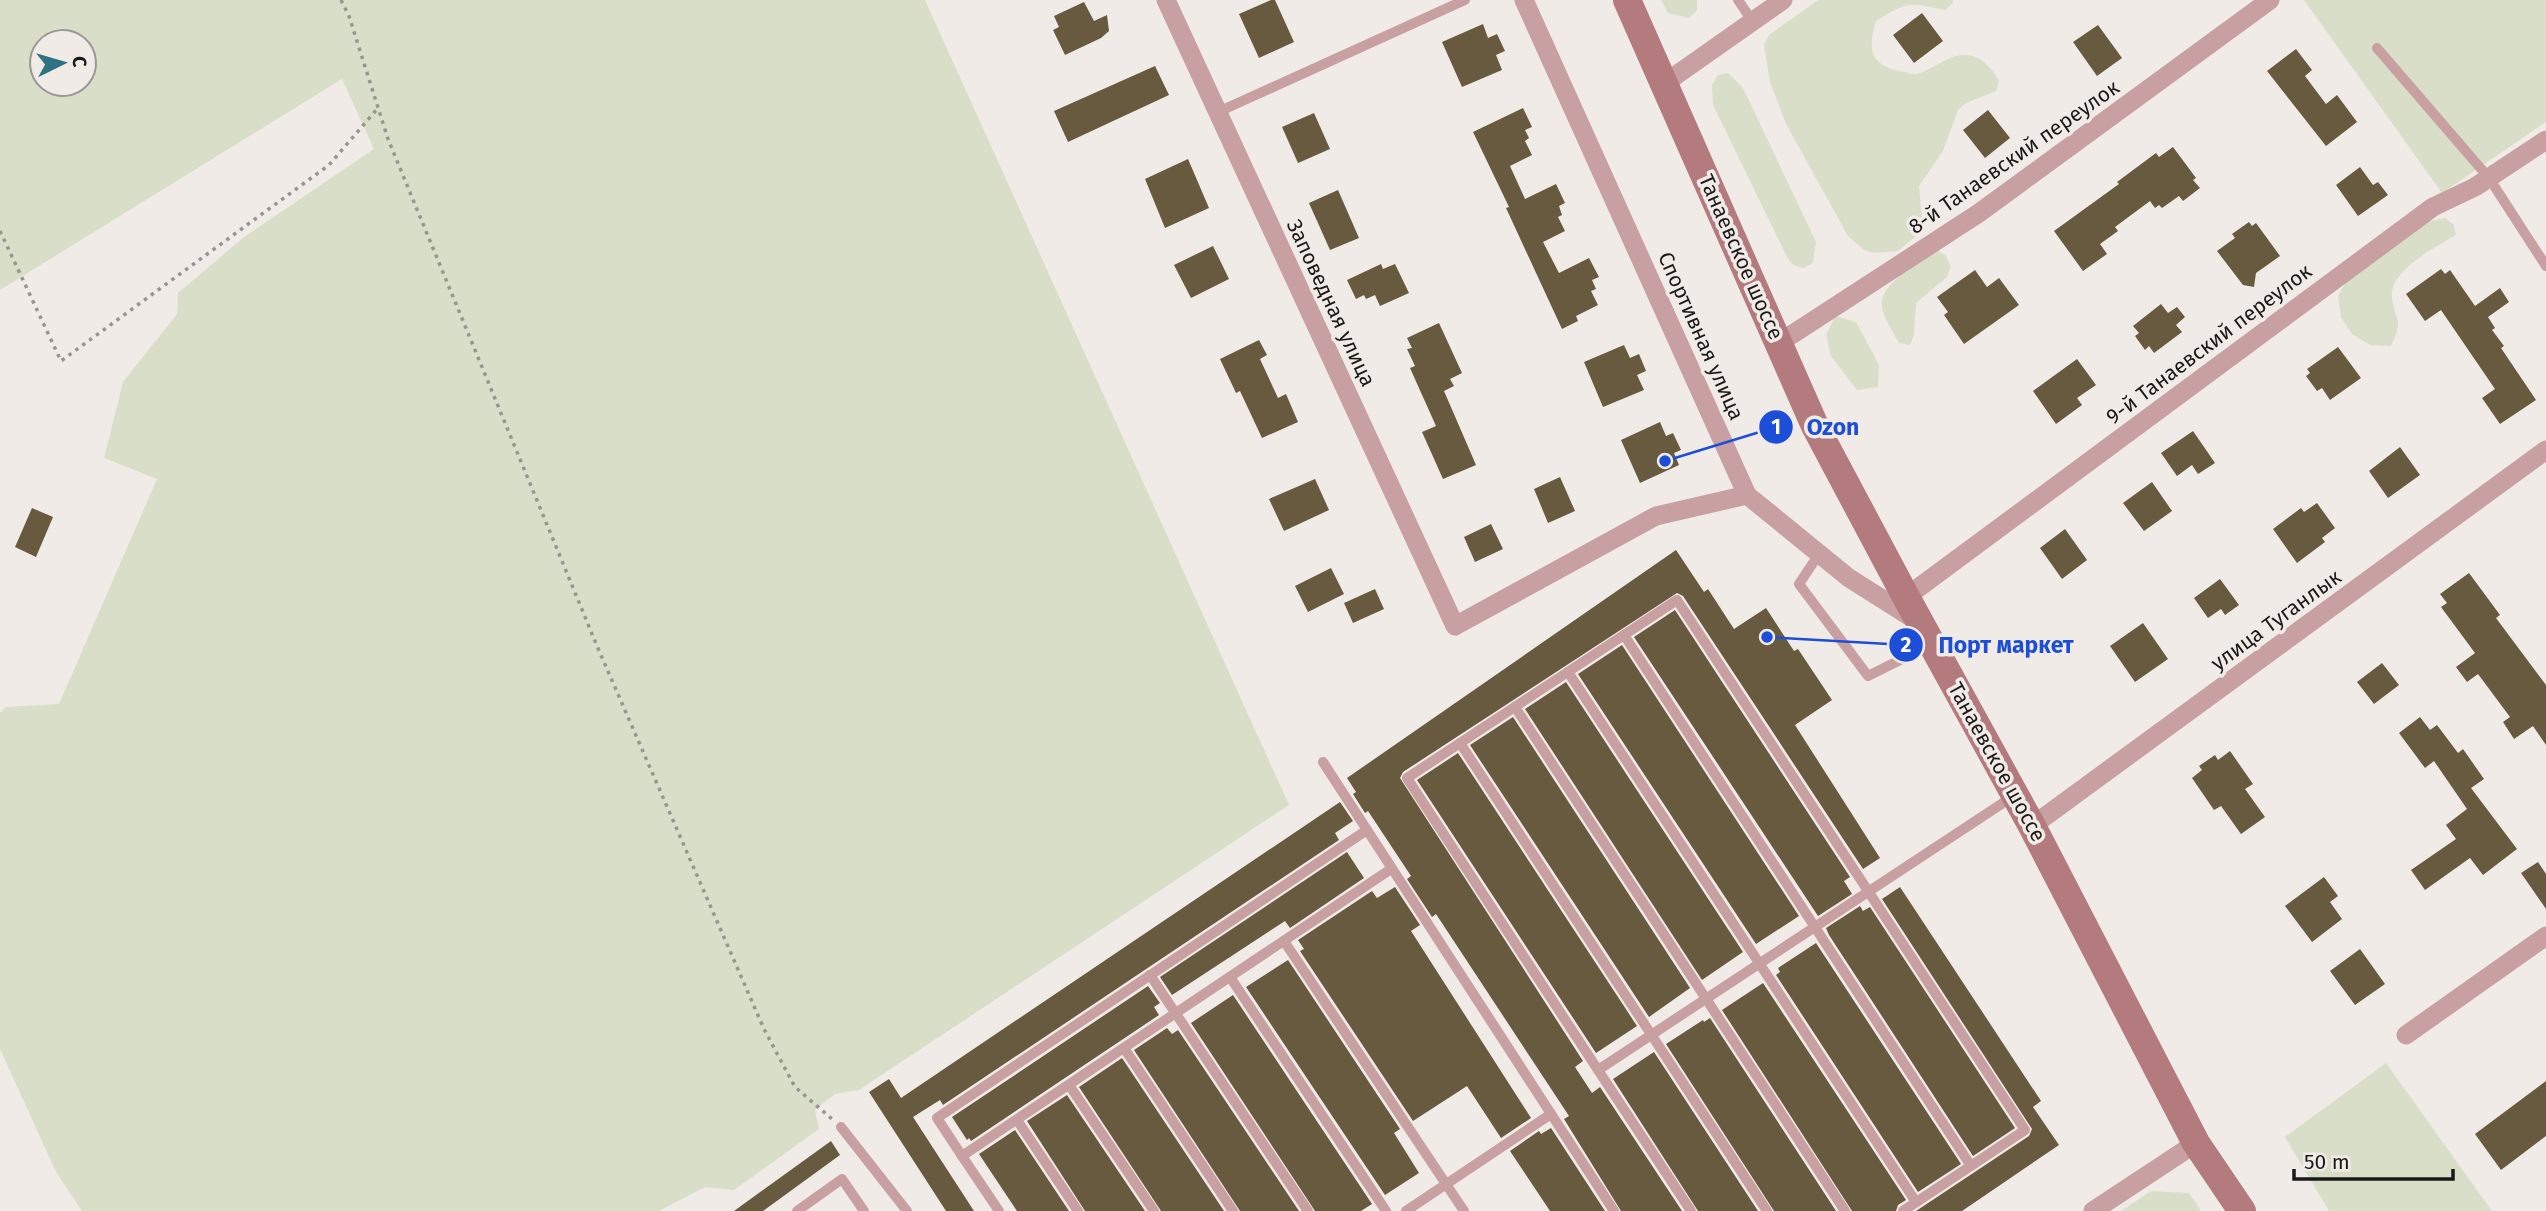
<svg xmlns="http://www.w3.org/2000/svg" width="2546" height="1211" font-family="'Fira Sans',sans-serif">
<style>
.green{fill:#d9dec8;fill-rule:evenodd}
.building{fill:#685a3e}
.lines{fill:none;stroke-linecap:round;stroke-linejoin:round}
.path{stroke:#999492;stroke-width:3.5;stroke-dasharray:3.5 5;stroke-linecap:butt}
.lane{stroke:#c8a0a2;stroke-width:10}
.street{stroke:#c8a0a2;stroke-width:19}
.secondary{stroke:#b47b7e;stroke-width:28}
.labels{text-anchor:middle;stroke-width:7;stroke-linejoin:round;paint-order:stroke}
.street-label{font-size:21px;fill:#1b1918;stroke:#f1ebe8}
.leader{fill:none;stroke:#1d4ed8;stroke-width:2.5}
.callout-dot{fill:#1d4ed8;stroke:#f1ebe8;stroke-width:2.5}
.mark-label{font-size:21px;text-anchor:middle;font-weight:bold;fill:#fff}
.callout-label{font-size:23px;text-anchor:middle;font-weight:bold;fill:#1d4ed8;stroke:#f1ebe8;stroke-width:7;stroke-linejoin:round;paint-order:stroke}
</style>
<rect width="100%" height="100%" fill="#f1ebe8"/>
<g class="green">
<path d="M0 0H925L1289 805 859 1090 835 1094 815 1110 819 1129 734 1190 705 1187 659 1211H82L56 1172 0 1049V713L5 707 59 704 157 479 104 458 123 382 177 314 178 293 244 237 374 149 342 79 0 290ZM42 42H84V84H42Z"/>
<polygon points="1661,0 1697,0 1697,10 1689,18 1668,13"/>
<path d="M1818 0H1953V3L1945 10C1909 2 1908 1 1876 21 1868 48 1869 64 1899 71 1906 72 1913 76 1920 73 1935 68 1949 54 1966 55 1982 56 1991 68 1999 80L1996 91 1966 103 1958 110 1943 151 1919 186 1922 218 1915 237 1898 251 1874 253 1864 250 1848 236 1786 124 1770 82 1764 45 1769 35Z"/>
<polygon points="2304,0 2546,0 2546,122 2442,193"/>
<polygon points="1728,73 1743,88 1816,242 1813,263 1804,268 1793,265 1787,257 1713,105 1712,85 1718,75"/>
<path d="M2445 218 2454 225 2456 235C2436 247 2388 271 2392 298 2396 325 2404 318 2391 346L2370 345 2352 334 2341 317 2338 296 2348 278 2425 222Z"/>
<path d="M1937 250 1946 256 1951 267 1947 277 1916 303 1914 334 1910 345 1899 343C1876 303 1873 299 1909 267 1918 259 1925 252 1937 250Z"/>
<polygon points="1835,316 1856,322 1879,365 1878,387 1857,390 1831,356 1826,335"/>
<polygon points="2386,1063 2492,1211 2329,1211 2285,1137"/>
<polygon points="2151,1191 2189,1193 2201,1211 2121,1211"/>
</g>
<g class="building">
<polygon points="1271,0 1275,0 1294,42 1259,58 1239,14"/>
<polygon points="1084,2 1094,21 1107,15 1109,31 1101,38 1065,55 1053,30 1059,27 1054,16"/>
<polygon points="1922,13 1943,41 1914,63 1893,35"/>
<polygon points="1483,24 1488,38 1497,34 1505,51 1496,55 1502,70 1462,87 1442,42"/>
<polygon points="2098,25 2122,58 2097,76 2073,42"/>
<polygon points="2296,49 2312,70 2305,76 2326,104 2337,95 2357,122 2326,146 2267,71"/>
<polygon points="1155,66 1169,95 1068,142 1054,111"/>
<polygon points="1523,108 1532,127 1525,130 1529,138 1525,141 1532,155 1510,166 1525,199 1556,184 1565,203 1559,206 1562,215 1558,217 1565,231 1543,242 1559,273 1589,258 1599,277 1592,280 1596,289 1591,291 1598,305 1576,316 1578,321 1562,329 1506,208 1509,207 1473,132"/>
<polygon points="1988,110 2010,138 1985,158 1963,130"/>
<polygon points="1314,113 1330,149 1298,163 1282,127"/>
<polygon points="2173,147 2196,178 2193,180 2200,188 2183,201 2179,196 2162,208 2159,205 2155,208 2150,201 2115,227 2118,231 2100,244 2107,254 2083,271 2054,231 2119,184 2117,182 2156,153 2159,157"/>
<polygon points="1188,159 1209,208 1165,228 1145,179"/>
<polygon points="2360,167 2373,185 2378,182 2388,195 2358,216 2336,185"/>
<polygon points="1338,190 1359,238 1330,250 1309,203"/>
<polygon points="2249,222 2252,226 2256,223 2280,256 2256,273 2254,287 2243,285 2217,251 2235,238 2232,234"/>
<polygon points="1213,246 1229,279 1191,298 1174,265"/>
<polygon points="1381,264 1383,269 1395,264 1409,293 1380,306 1375,295 1366,299 1364,295 1356,299 1347,280"/>
<polygon points="2441,269 2445,274 2450,270 2475,306 2500,288 2509,302 2488,317 2495,328 2492,330 2504,346 2501,348 2536,400 2500,424 2482,398 2495,389 2441,310 2425,321 2406,294"/>
<polygon points="1975,270 1987,287 1999,278 2019,305 1964,344 1944,315 1948,312 1937,297"/>
<polygon points="2161,304 2168,313 2177,307 2185,317 2176,325 2182,332 2154,353 2149,346 2145,350 2135,336 2139,333 2133,326"/>
<polygon points="1439,323 1462,373 1450,379 1454,386 1444,391 1476,465 1443,479 1422,432 1436,426 1410,368 1415,366 1407,349 1412,348 1407,338"/>
<polygon points="1259,340 1267,355 1260,359 1278,398 1286,394 1298,422 1262,438 1240,391 1236,393 1220,359"/>
<polygon points="1624,345 1630,358 1639,354 1646,371 1637,375 1644,390 1603,407 1584,362"/>
<polygon points="2338,347 2361,378 2330,400 2322,388 2317,391 2306,376 2310,373 2307,369"/>
<polygon points="2077,359 2096,385 2077,398 2082,405 2056,424 2033,391"/>
<polygon points="1660,422 1666,436 1673,433 1681,450 1674,453 1679,465 1640,483 1621,440"/>
<polygon points="2193,431 2215,463 2198,474 2192,465 2177,476 2161,453"/>
<polygon points="2400,447 2420,475 2388,498 2369,471"/>
<polygon points="1560,477 1575,511 1548,523 1534,489"/>
<polygon points="1315,479 1329,510 1284,531 1269,499"/>
<polygon points="2152,482 2172,511 2144,531 2123,503"/>
<polygon points="2317,503 2335,528 2322,538 2325,542 2297,563 2273,529 2301,508 2304,512"/>
<polygon points="32,508 53,517 36,557 15,547"/>
<polygon points="1491,524 1503,549 1475,562 1464,537"/>
<polygon points="2065,529 2087,560 2062,579 2040,548"/>
<polygon points="1676,550 1704,592 1708,589 1734,629 1766,608 1794,651 1798,649 1832,700 1795,725 1880,858 1863,869 1683,596 1677,593 1403,772 1400,778 1583,1061 1575,1067 1592,1093 1600,1087 1682,1211 1621,1211 1564,1119 1569,1116 1436,914 1432,917 1407,879 1411,876 1368,811 1365,813 1353,794 1356,792 1347,778"/>
<polygon points="1331,568 1344,594 1308,612 1295,586"/>
<polygon points="2469,573 2500,615 2496,618 2546,685 2546,745 2533,726 2514,739 2503,722 2510,717 2478,674 2467,682 2456,667 2475,653 2441,607 2447,603 2440,594"/>
<polygon points="2220,579 2239,605 2225,615 2221,609 2208,618 2194,598"/>
<polygon points="1375,589 1384,609 1353,623 1344,603"/>
<polygon points="1675,610 1850,877 1844,881 1852,894 1818,916 1634,637"/>
<polygon points="2143,623 2168,659 2135,682 2110,646"/>
<polygon points="1622,645 1799,916 1756,944 1578,674"/>
<polygon points="2382,663 2399,685 2374,704 2357,682"/>
<polygon points="1566,682 1743,952 1702,980 1525,709"/>
<polygon points="1513,717 1690,988 1649,1017 1470,745"/>
<polygon points="2420,717 2430,730 2437,725 2458,753 2463,749 2484,779 2471,788 2517,849 2483,875 2470,858 2425,890 2411,870 2456,839 2446,825 2467,809 2434,761 2425,768 2399,733"/>
<polygon points="2230,751 2253,784 2245,789 2265,817 2241,834 2221,806 2214,810 2192,778 2202,770 2199,766 2215,755 2218,760"/>
<polygon points="1458,753 1637,1026 1596,1053 1417,780"/>
<polygon points="1340,802 1353,821 1335,833 1339,840 943,1105 940,1100 913,1117 974,1211 946,1211 869,1092 889,1079 901,1098"/>
<polygon points="1347,852 1364,878 1290,928 1285,921 1172,995 1160,977"/>
<polygon points="2538,862 2546,874 2546,909 2521,873"/>
<polygon points="2324,877 2338,896 2330,902 2342,919 2312,942 2285,906"/>
<polygon points="1395,887 1420,925 1411,931 1531,1118 1501,1138 1467,1086 1413,1121 1300,951 1304,949 1298,940 1372,891 1377,898"/>
<polygon points="1900,887 2041,1101 2033,1107 2059,1145 1962,1211 1916,1211 2029,1136 2032,1129 1882,899"/>
<polygon points="1860,906 1863,911 1870,907 2015,1128 1973,1156 1829,935 1826,928"/>
<polygon points="1816,943 1961,1164 1918,1192 1776,975 1780,972 1778,968"/>
<polygon points="2360,949 2385,984 2355,1005 2330,971"/>
<polygon points="1288,960 1400,1129 1394,1133 1419,1173 1385,1195 1246,987"/>
<polygon points="1763,983 1906,1200 1898,1205 1896,1211 1852,1211 1722,1010"/>
<polygon points="1148,986 1160,1003 1154,1007 1159,1015 971,1141 969,1138 967,1140 952,1117"/>
<polygon points="1233,995 1372,1204 1361,1211 1315,1211 1191,1023"/>
<polygon points="1710,1018 1836,1211 1774,1211 1666,1044 1703,1020 1704,1022"/>
<polygon points="1167,1028 1172,1034 1178,1030 1299,1211 1240,1211 1134,1050"/>
<polygon points="1654,1052 1758,1211 1698,1211 1613,1079"/>
<polygon points="1122,1058 1224,1211 1161,1211 1079,1087"/>
<polygon points="2546,1081 2546,1136 2501,1170 2475,1134"/>
<polygon points="1067,1095 1145,1211 1085,1211 1027,1121"/>
<polygon points="1551,1128 1605,1211 1550,1211 1510,1151 1539,1131 1541,1134"/>
<polygon points="1015,1130 1069,1211 1017,1211 979,1154"/>
<polygon points="831,1141 840,1155 763,1211 734,1211"/>
</g>
<g class="lines">
<g class="path">
<polyline points="341,0 349,16 388,139 597,646 764,1029 795,1087 832,1119"/>
<polyline points="0,231 61,361 329,165 378,108"/>
</g>
<g class="lane">
<polyline points="1738,0 1753,22"/>
<polyline points="2377,48 2489,178 2546,266"/>
<polyline points="1218,112 1465,0"/>
<polyline points="1819,554 1799,584 1868,676 1930,645"/>
<polyline points="1624,635 1971,1166"/>
<polyline points="1568,672 1916,1202"/>
<polyline points="1515,707 1845,1211"/>
<polyline points="1460,743 1767,1211"/>
<polyline points="1323,762 1614,1211"/>
<polyline points="1284,941 1464,1211"/>
<polyline points="1150,975 1308,1211"/>
<polyline points="1230,977 1386,1211"/>
<polyline points="1124,1048 1233,1211"/>
<polyline points="1598,1070 1407,778 1677,600 2025,1130 1903,1211"/>
<polyline points="1069,1085 1154,1211"/>
<polyline points="1017,1120 1078,1211"/>
<polyline points="841,1127 907,1211"/>
<polyline points="962,1156 937,1118 1367,830"/>
<polyline points="797,1211 842,1179 864,1211"/>
<polyline points="999,1211 962,1156 1391,869"/>
<polyline points="1406,1211 1551,1114"/>
<polyline points="1691,1211 1598,1070 2012,797"/>
</g>
<g class="street">
<polyline points="1166,0 1455,626 1656,516 1747,495"/>
<polyline points="1524,0 1747,495 1849,578 1917,621"/>
<polyline points="1665,83 1783,0"/>
<polyline points="1779,343 1979,213 2270,0"/>
<polyline points="1906,597 2433,207 2475,187 2546,140"/>
<polyline points="2032,826 2546,450"/>
<polyline points="2406,1035 2546,936"/>
<polyline points="2093,1211 2196,1143"/>
</g>
<polyline class="secondary" points="1627,0 1815,426 1906,597 2032,826 2196,1143 2242,1211"/>
</g>
<g class="labels">
<g class="street-label">
<text transform="translate(2014 157) rotate(-35)" y="7">8-й Танаевский переулок</text>
<text transform="translate(1741 257) rotate(66)" y="7">Танаевское шоссе</text>
<text transform="translate(1331 303) rotate(65)" y="7">Заповедная улица</text>
<text transform="translate(1701 336) rotate(66)" y="7">Спортивная улица</text>
<text transform="translate(2209 344) rotate(-37)" y="7">9-й Танаевский переулок</text>
<text transform="translate(2276 620) rotate(-36)" y="7">улица Туганлык</text>
<text transform="translate(1997 762) rotate(61)" y="7">Танаевское шоссе</text>
</g>
</g>
<path class="leader" d="M1665 461L1776 427M1767 637L1906 645"/>
<g class="callout-dot">
<circle cx="1665" cy="461" r="7"/>
<circle cx="1767" cy="637" r="7"/>
<circle cx="1776" cy="427" r="18"/>
<circle cx="1906" cy="645" r="18"/>
</g>
<g class="mark-label">
<text x="1776" y="434">1</text>
<text x="1906" y="652">2</text>
</g>
<g class="callout-label">
<text x="1833" y="435">Ozon</text>
<text x="2006" y="653">Порт маркет</text>
</g>
<g transform="translate(63 63) rotate(85)"><circle r="33" fill="#f1ebe8" stroke="#9b9795" stroke-width="2"/>
<path d="M0-5L12 26L0 18L-12 26Z" fill="#2f7283"/>
<text y="-10" font-size="19" font-weight="bold" text-anchor="middle" fill="#1b1918">С</text>
</g>
<path d="M2294 1169v10h159v-10" fill="none" stroke="#1b1918" stroke-width="3.5"/>
<text x="2304" y="1169" font-size="21" fill="#1b1918" stroke="#f1ebe8" stroke-width="5" paint-order="stroke">50 m</text>
</svg>
